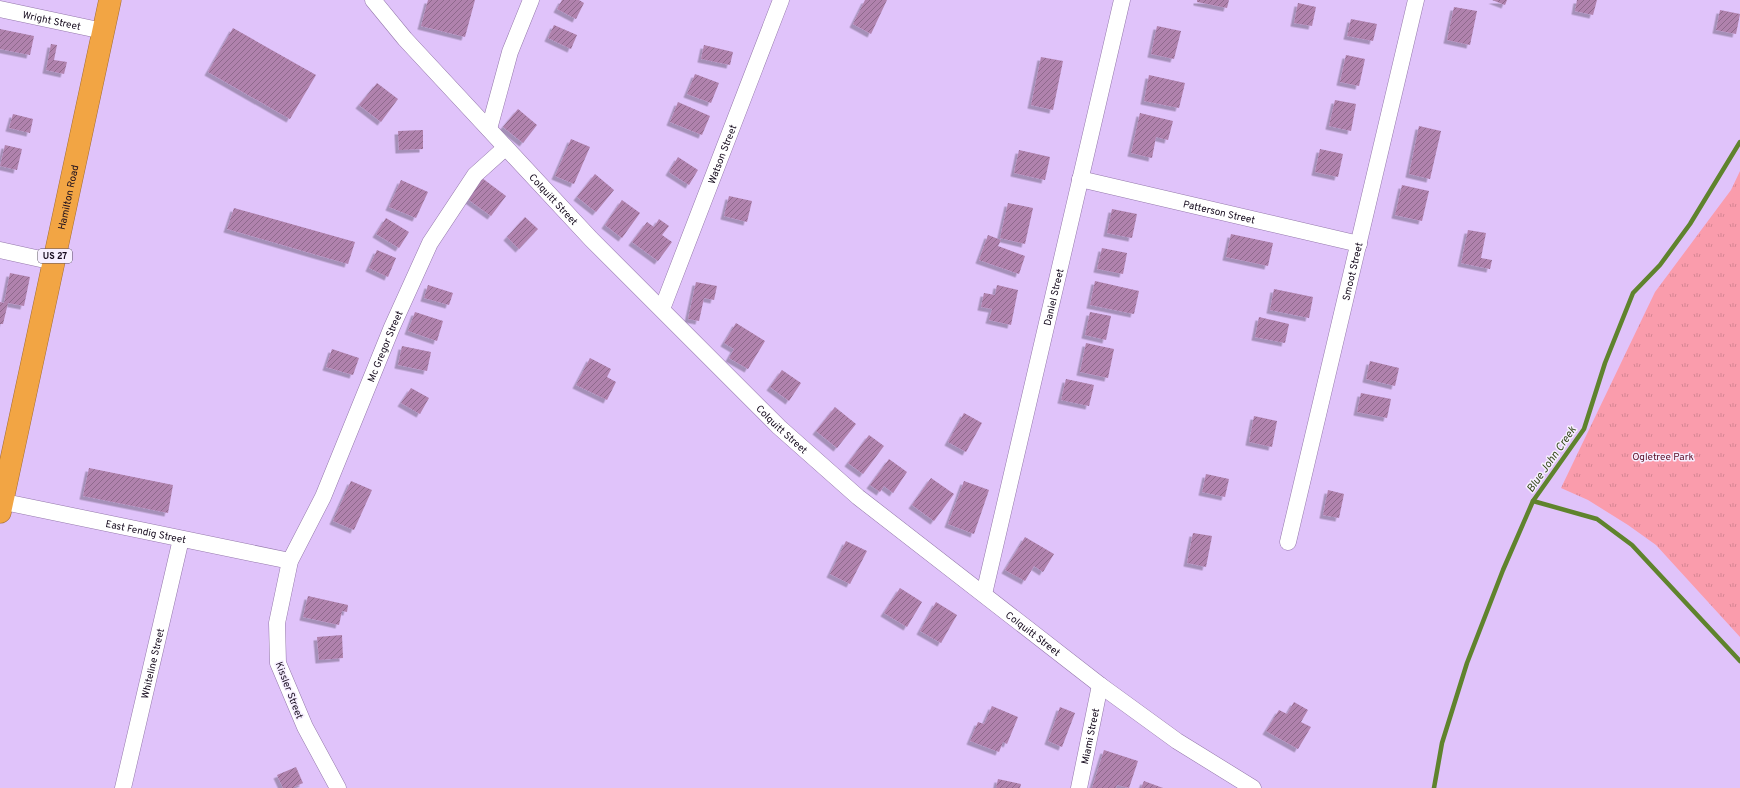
<svg xmlns="http://www.w3.org/2000/svg" width="1740" height="788" font-family="Overpass,sans-serif">
<style>
.park{fill:url(#park-tufts)}
.lines{fill:none;stroke-linecap:round;stroke-linejoin:round}
.stream{stroke:#5f832d;stroke-width:4.5}
.building{fill:url(#building-hatch);filter:url(#shadow)}
.minor-casing{stroke:#9478ab;stroke-width:17}
.highway-casing{stroke:#a46e36;stroke-width:23}
.minor{stroke:#fff;stroke-width:16}
.highway{stroke:#f2a544;stroke-width:22}
.labels{text-anchor:middle;stroke-width:3;stroke-linejoin:round;paint-order:stroke}
.shield{fill:#f6eeff;stroke:#584e60;stroke-width:1}
.shield-label{font-size:9px;font-weight:bold;fill:#14091c}
.street-label{font-size:10px;fill:#14091c;stroke:#f6eeff}
.park-label{font-size:10px;fill:#5b0e26;stroke:#f6eeff}
.water-label{font-size:11px;font-style:italic;fill:#36491c;stroke:#f6eeff}
</style>
<defs>
<pattern id="park-tufts" width="24" height="20" patternUnits="userSpaceOnUse"><rect width="24" height="20" fill="#fa9cac"/><path d="M3 7l-1-3M5 7V3M7 7l1-3M15 17l-1-3M17 17v-4M19 17l1-3" fill="none" stroke="#d58593"/></pattern>
<pattern id="building-hatch" width="6" height="6" patternUnits="userSpaceOnUse"><rect width="6" height="6" fill="#b082ad"/><path d="M-1 1l2-2M0 6l6-6M5 7l2-2" fill="none" stroke="#8e698c"/></pattern>
<filter id="shadow"><feDropShadow dx="-3.5" dy="3.5" stdDeviation="0" flood-color="#0004"/></filter>
</defs>
<rect width="100%" height="100%" fill="#e0c3fa"/>
<polygon class="park" points="1740,171 1740,637 1656,545 1628,525 1588,500 1561,488 1655,292 1731,190"/>
<g class="lines">
<g class="stream">
<polyline points="1533,501 1597,519 1632,545 1740,661"/>
<polyline points="1434,788 1442,743 1467,663 1503,570 1533,501 1584,429 1605,363 1633,293 1660,265 1690,224 1740,142"/>
</g>
</g>
<g class="building">
<polygon points="428,0 475,0 465,37 421,26"/>
<polygon points="562,0 579,0 584,3 576,19 557,9"/>
<polygon points="865,0 887,0 871,34 853,24"/>
<polygon points="1197,0 1229,0 1227,8 1197,2"/>
<polygon points="1492,0 1507,0 1505,5"/>
<polygon points="1577,0 1597,0 1593,15 1575,11"/>
<polygon points="1298,3 1316,7 1312,26 1294,23"/>
<polygon points="1454,7 1477,11 1470,45 1447,40"/>
<polygon points="1720,10 1740,14 1736,34 1716,30"/>
<polygon points="1351,19 1377,24 1373,41 1347,36"/>
<polygon points="554,25 577,35 571,49 548,38"/>
<polygon points="1157,26 1181,31 1174,59 1151,54"/>
<polygon points="233,28 316,75 290,119 208,72"/>
<polygon points="0,29 34,36 30,55 0,49"/>
<polygon points="51,44 57,45 54,60 67,62 64,74 46,70"/>
<polygon points="704,45 733,52 730,65 701,59"/>
<polygon points="1346,55 1365,59 1359,86 1340,82"/>
<polygon points="1041,57 1063,61 1053,110 1031,105"/>
<polygon points="695,74 719,83 711,103 687,94"/>
<polygon points="1149,75 1185,83 1179,108 1144,101"/>
<polygon points="377,83 398,99 381,122 359,105"/>
<polygon points="1335,100 1356,104 1351,131 1329,126"/>
<polygon points="678,102 710,116 702,135 670,122"/>
<polygon points="518,109 537,125 523,143 503,127"/>
<polygon points="1140,113 1173,121 1168,140 1156,137 1152,158 1131,153"/>
<polygon points="13,114 33,119 30,133 9,128"/>
<polygon points="1419,126 1441,131 1430,179 1409,174"/>
<polygon points="423,130 423,149 399,150 398,131"/>
<polygon points="571,139 590,147 574,184 555,176"/>
<polygon points="5,145 22,149 17,170 0,166"/>
<polygon points="1320,149 1343,154 1338,177 1315,172"/>
<polygon points="1019,150 1050,157 1045,180 1014,173"/>
<polygon points="678,157 698,170 689,185 669,172"/>
<polygon points="595,174 614,190 596,212 577,197"/>
<polygon points="482,178 506,196 491,216 466,198"/>
<polygon points="401,180 428,192 416,218 389,207"/>
<polygon points="1402,185 1429,191 1422,221 1395,215"/>
<polygon points="729,196 752,201 747,222 724,216"/>
<polygon points="622,200 640,213 622,238 605,225"/>
<polygon points="1008,203 1033,208 1025,244 1000,238"/>
<polygon points="234,208 355,242 348,264 227,229"/>
<polygon points="1112,209 1137,214 1132,238 1107,233"/>
<polygon points="525,217 538,229 519,249 507,237"/>
<polygon points="386,218 409,232 399,248 376,234"/>
<polygon points="659,219 669,226 662,235 672,242 658,261 632,242 647,222 654,227"/>
<polygon points="1468,230 1486,233 1481,258 1492,260 1490,269 1461,263"/>
<polygon points="1231,234 1273,243 1268,266 1226,257"/>
<polygon points="988,235 1001,240 998,246 1025,256 1019,274 979,260"/>
<polygon points="1102,248 1127,253 1123,274 1097,269"/>
<polygon points="377,250 396,258 388,277 369,268"/>
<polygon points="10,273 30,277 24,306 8,303 3,324 0,324 0,302 4,303"/>
<polygon points="1095,281 1139,291 1134,314 1090,305"/>
<polygon points="696,282 717,286 714,300 704,298 699,321 688,319"/>
<polygon points="428,285 453,293 449,305 424,298"/>
<polygon points="997,285 1018,290 1011,325 989,320 992,309 981,307 984,293 995,295"/>
<polygon points="1274,289 1313,297 1309,318 1270,310"/>
<polygon points="415,312 443,321 437,341 408,331"/>
<polygon points="1090,312 1111,316 1106,340 1085,335"/>
<polygon points="1259,317 1289,324 1285,343 1255,337"/>
<polygon points="736,323 765,341 748,369 729,358 734,349 724,343"/>
<polygon points="1086,343 1114,349 1108,378 1080,372"/>
<polygon points="402,346 431,352 427,371 398,365"/>
<polygon points="332,349 359,358 353,375 326,367"/>
<polygon points="590,358 611,369 607,377 616,382 607,400 576,385"/>
<polygon points="1370,361 1399,368 1395,386 1366,379"/>
<polygon points="782,370 801,383 789,401 770,387"/>
<polygon points="1066,379 1094,385 1089,406 1061,400"/>
<polygon points="411,388 429,398 420,414 401,403"/>
<polygon points="1361,393 1391,399 1387,418 1357,412"/>
<polygon points="835,407 856,424 837,448 816,431"/>
<polygon points="964,413 982,423 966,452 948,442"/>
<polygon points="1254,416 1277,421 1272,447 1249,442"/>
<polygon points="869,435 884,446 863,474 848,463"/>
<polygon points="889,459 907,472 893,493 884,486 880,492 870,485"/>
<polygon points="89,468 173,485 168,513 83,496"/>
<polygon points="1206,474 1229,479 1225,497 1202,492"/>
<polygon points="931,478 954,494 934,521 912,505"/>
<polygon points="351,481 372,490 354,530 333,521"/>
<polygon points="964,481 989,490 974,534 948,524"/>
<polygon points="1328,490 1344,494 1339,518 1323,515"/>
<polygon points="1193,533 1212,536 1206,567 1187,563"/>
<polygon points="1025,537 1054,554 1043,572 1034,566 1025,581 1005,570"/>
<polygon points="846,541 867,551 850,584 830,574"/>
<polygon points="900,588 922,602 907,627 884,613"/>
<polygon points="308,596 348,605 347,612 342,611 339,625 303,617"/>
<polygon points="936,602 957,615 941,643 920,631"/>
<polygon points="342,635 343,658 319,660 317,637"/>
<polygon points="1294,702 1308,710 1301,722 1311,727 1298,749 1266,731 1279,710 1287,714"/>
<polygon points="992,706 1018,717 1007,744 1003,742 999,752 970,741 978,722 984,724"/>
<polygon points="1060,707 1075,713 1062,747 1048,741"/>
<polygon points="1104,750 1138,761 1129,788 1117,785 1116,788 1092,788"/>
<polygon points="296,767 303,783 294,787 294,788 283,788 277,775"/>
<polygon points="998,779 1021,784 1020,788 996,788"/>
<polygon points="1144,781 1163,788 1141,788"/>
</g>
<g class="lines">
<g class="minor-casing">
<g id="minor">
<path id="s1" d="M373 0 405 39 591 239 779 427 858 497 1100 685 1177 741 1253 788"/>
<path id="s2" d="M0 9 103 31"/>
<polyline points="489,129 510,52 531,0"/>
<path id="s3" d="M1080 179 1359 244"/>
<polyline points="0,250 54,262"/>
<path id="s4" d="M662 309 781 0"/>
<path id="s5" d="M0 501 290 561"/>
<path id="s6" d="M1288 542 1416 0"/>
<path id="s7" d="M984 594 1122 0"/>
<path id="s8" d="M123 788 181 539"/>
<path id="s9" d="M338 788 305 727 278 663 277 623 290 561 323 497 392 327 430 243 475 175 505 148"/>
<path id="s10" d="M1079 788 1100 685"/>
</g>
</g>
<g class="highway-casing">
<g id="highway">
<path id="s11" d="M0 512 110 0"/>
</g>
</g>
<use href="#minor" class="minor"/>
<use href="#highway" class="highway"/>
</g>
<g class="labels">
<rect class="shield" x="38" y="249" width="34" height="14" rx="3"/>
<g class="shield-label">
<text x="55" y="259">US 27</text>
</g>
<g class="street-label">
<text dy="4" stroke="none"><textPath href="#s2" startOffset="53">Wright Street</textPath></text>
<text dy="4" stroke="none"><textPath href="#s4" startOffset="166">Watson Street</textPath></text>
<text dy="4" stroke="none"><textPath href="#s11" startOffset="322">Hamilton Road</textPath></text>
<text dy="4" stroke="none"><textPath href="#s1" startOffset="269">Colquitt Street</textPath></text>
<text dy="4" stroke="none"><textPath href="#s3" startOffset="143">Patterson Street</textPath></text>
<text dy="4" stroke="none"><textPath href="#s6" startOffset="278">Smoot Street</textPath></text>
<text dy="4" stroke="none"><textPath href="#s7" startOffset="305">Daniel Street</textPath></text>
<text dy="4" stroke="none"><textPath href="#s9" startOffset="477">Mc Gregor Street</textPath></text>
<text dy="4" stroke="none"><textPath href="#s1" startOffset="593">Colquitt Street</textPath></text>
<text dy="4" stroke="none"><textPath href="#s5" startOffset="149">East Fendig Street</textPath></text>
<text dy="4" stroke="none"><textPath href="#s1" startOffset="917">Colquitt Street</textPath></text>
<text dy="4" stroke="none"><textPath href="#s8" startOffset="128">Whiteline Street</textPath></text>
<text transform="translate(290 690) rotate(69)" y="4">Kissler Street</text>
<text dy="4" stroke="none"><textPath href="#s10" startOffset="53">Miami Street</textPath></text>
</g>
<g class="park-label">
<text x="1663" y="460">Ogletree Park</text>
</g>
<g class="water-label">
<text transform="translate(1551 459) rotate(-55)" y="4">Blue John Creek</text>
</g>
</g>
</svg>
